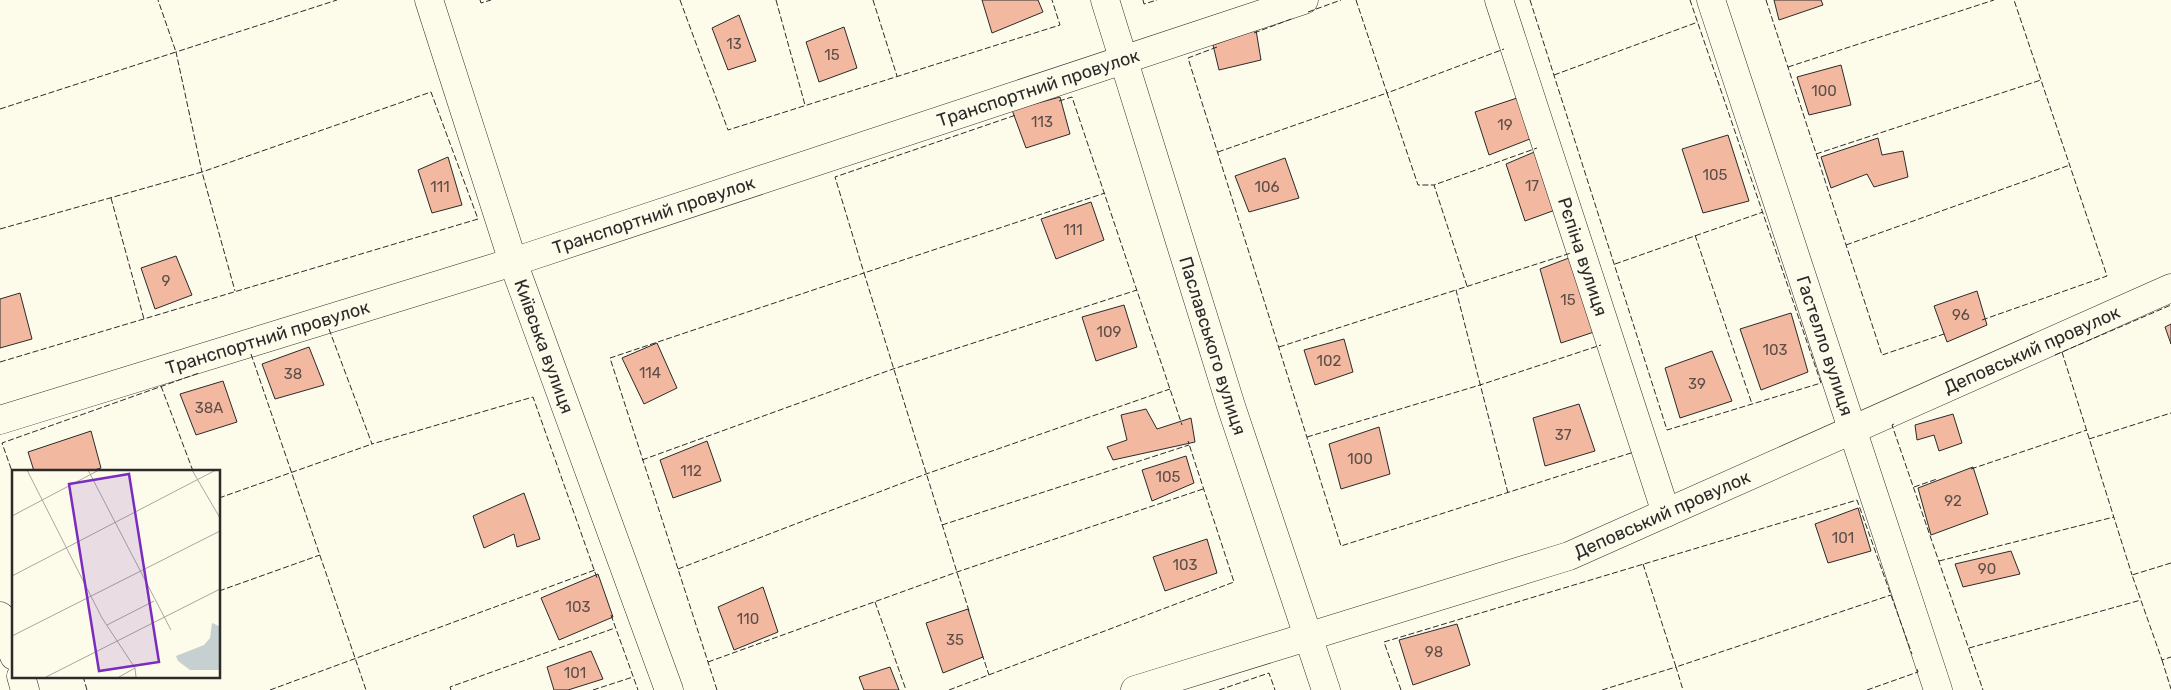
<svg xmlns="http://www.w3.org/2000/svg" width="2171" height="690" font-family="Rubik,sans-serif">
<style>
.building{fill:#f2b8a0;stroke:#2b2b2b}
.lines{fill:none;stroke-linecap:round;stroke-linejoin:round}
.street-casing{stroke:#2b2b2b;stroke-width:29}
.street{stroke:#fdfbea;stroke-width:28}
.fence{stroke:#2b2b2b;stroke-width:1;stroke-dasharray:6 2.5;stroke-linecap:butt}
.labels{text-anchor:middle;stroke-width:4;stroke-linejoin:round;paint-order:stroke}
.number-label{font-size:15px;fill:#5d4e48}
.street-label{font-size:18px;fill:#2b2b2b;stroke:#fdfbea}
.inset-road{fill:none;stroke:#a9a89e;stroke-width:1}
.view{fill:#7b2cbf;fill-opacity:0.15;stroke:#7b2cbf;stroke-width:2.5}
.inset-edge{fill:none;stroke:#2b2b2b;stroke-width:2.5}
</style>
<rect width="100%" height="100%" fill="#fdfbea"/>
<g class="building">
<polygon points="982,0 1038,0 1043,12 992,33"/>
<polygon points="1774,0 1821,0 1823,5 1779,20"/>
<polygon points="739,15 756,61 728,70 712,28"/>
<polygon points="844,27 857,68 819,82 806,42"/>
<polygon points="1256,30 1261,60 1219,70 1213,45"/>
<polygon points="1841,65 1851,105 1809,115 1797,77"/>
<polygon points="1060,97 1070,134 1026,148 1012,110"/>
<polygon points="1520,97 1535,137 1489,155 1475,112"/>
<polygon points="1728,135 1749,201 1703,213 1682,149"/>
<polygon points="1878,138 1882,155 1903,151 1908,177 1874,187 1867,174 1831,188 1821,157"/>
<polygon points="1539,150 1558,209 1525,221 1506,164"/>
<polygon points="448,157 462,205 432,213 418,170"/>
<polygon points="1285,158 1299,198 1249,212 1235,176"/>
<polygon points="1091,202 1104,240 1056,259 1041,219"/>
<polygon points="176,256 192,295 155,309 141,268"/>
<polygon points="1574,256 1597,331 1561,343 1540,269"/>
<polygon points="1977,291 1987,325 1947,342 1934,306"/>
<polygon points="20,293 32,339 0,348 0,299"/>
<polygon points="1124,305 1137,347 1096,361 1082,317"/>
<polygon points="1791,313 1808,372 1761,390 1740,329"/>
<polygon points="2171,324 2171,344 2165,327"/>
<polygon points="1344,339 1353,372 1315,385 1304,350"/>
<polygon points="657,343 677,388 644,404 622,358"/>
<polygon points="309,347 324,385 275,399 262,364"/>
<polygon points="1712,351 1732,401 1680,418 1665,368"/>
<polygon points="223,381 237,422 196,435 180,394"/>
<polygon points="1579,404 1595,451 1545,466 1533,418"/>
<polygon points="1146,409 1157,429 1191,418 1195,442 1113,460 1107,447 1127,440 1121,415"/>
<polygon points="1953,414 1962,443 1939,451 1934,435 1917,440 1915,425"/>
<polygon points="1379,427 1390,474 1341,489 1329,444"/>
<polygon points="91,431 101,468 91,471 34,471 28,452"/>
<polygon points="707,441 721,481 673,498 660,460"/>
<polygon points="1186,456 1194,483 1152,501 1142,470"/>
<polygon points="1973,467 1988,514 1931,535 1918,488"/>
<polygon points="524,493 540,539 517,547 514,534 484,548 473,516"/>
<polygon points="1858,508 1871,551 1828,563 1815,524"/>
<polygon points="1207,539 1217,573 1165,591 1153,557"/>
<polygon points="2011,551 2020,574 1963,587 1955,564"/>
<polygon points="598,574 613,617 559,640 541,598"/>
<polygon points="763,587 778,632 734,650 718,607"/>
<polygon points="968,609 983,657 943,673 926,623"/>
<polygon points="1457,624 1470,665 1413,685 1399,640"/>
<polygon points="591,651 603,679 568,690 554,690 547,667"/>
<polygon points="890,667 899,690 864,690 859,677"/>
</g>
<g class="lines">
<g class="street-casing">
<g id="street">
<path id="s1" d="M429 0 513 262 669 690"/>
<path id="s2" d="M1105 0 1231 406 1326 690"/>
<path id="s3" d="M1499 0 1666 513"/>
<path id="s4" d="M1711 0 1938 690"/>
<path id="s5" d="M0 420 513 262 1304 0"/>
<polyline points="0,616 14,656"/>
<polyline points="21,676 25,690"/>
<path id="s6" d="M1135 690 1569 556 2171 288"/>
</g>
</g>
<use href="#street" class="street"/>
<g class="fence">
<polyline points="480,0 481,3 491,0"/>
<polyline points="680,0 728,130 1060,25 1052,0"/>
<polyline points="776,0 805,105"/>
<polyline points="873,0 897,76"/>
<polyline points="1143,0 1144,4 1157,0"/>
<polyline points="1356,0 1387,93 1504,49"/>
<polyline points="1530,0 1667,430 1821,383 1690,0"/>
<polyline points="1766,0 1882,355 1947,333"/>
<polyline points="1308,12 1341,0"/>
<polyline points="1254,33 1294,18"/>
<polyline points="1217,47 1188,58 1341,546 1634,452"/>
<polyline points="1788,67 1994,0"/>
<polyline points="1554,75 1698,22"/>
<polyline points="1059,101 1072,97 1182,425"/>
<polyline points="0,109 176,52 158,0"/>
<polyline points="1218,152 1387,93 1418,185 1434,185"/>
<polyline points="1816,154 2041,80"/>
<polyline points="111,198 144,319"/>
<polyline points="0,229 202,172 235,291"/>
<polyline points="1695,235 1752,404"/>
<polyline points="1846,245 2070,165"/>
<polyline points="1615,264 1763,212"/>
<polyline points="1467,286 1434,185 1537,148"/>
<polyline points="1982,320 2107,276 2014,0"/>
<polyline points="329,329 372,444 533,397 597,578"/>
<polyline points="1279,347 1456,290"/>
<polyline points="2062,352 2132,575"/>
<polyline points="251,354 366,690"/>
<polyline points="2055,355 2171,305"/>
<polyline points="0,362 478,219 431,92 202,172 176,52 337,0"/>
<polyline points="161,386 193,471"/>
<polyline points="1894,424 1892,425 1983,690"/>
<polyline points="1307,437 1480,385 1601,345"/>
<polyline points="2089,439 2171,413"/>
<polyline points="642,460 893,369 1137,290"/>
<polyline points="1971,469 2087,430"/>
<polyline points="14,477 2,443 199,373"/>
<polyline points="1914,487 1937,479"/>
<polyline points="1508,493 1456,290 1571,253"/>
<polyline points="219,498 372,444"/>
<polyline points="942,525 1189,445"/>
<polyline points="1939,561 2114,517"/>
<polyline points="2171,563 2132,575 2162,660 2171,657"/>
<polyline points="1643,564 1676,667 1891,595"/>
<polyline points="678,569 926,474 1170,389"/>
<polyline points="219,591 320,555"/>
<polyline points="875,602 906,690"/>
<polyline points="969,611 864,273 1105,193"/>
<polyline points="611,615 638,690"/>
<polyline points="1969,648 2141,600"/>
<polyline points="982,654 989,675"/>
<polyline points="2162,660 2171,689"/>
<polyline points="708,662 957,572 1203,489"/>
<polyline points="83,676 87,690"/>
<polyline points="270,690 595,570"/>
<polyline points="451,690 450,687 615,628"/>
<polyline points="593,690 633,677"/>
<polyline points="717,690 610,358 864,273 835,177 1016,115"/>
<polyline points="949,690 1234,582 1188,441"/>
<polyline points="1219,690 1269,673 1275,690"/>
<polyline points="1401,690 1384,642 1857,500 1912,654"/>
<polyline points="1602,690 1676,667 1683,690"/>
<polyline points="1867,690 1918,672 1917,669"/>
</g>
</g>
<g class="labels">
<g class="number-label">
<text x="734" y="49">13</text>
<text x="832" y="60">15</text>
<text x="1824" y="96">100</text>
<text x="1042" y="127">113</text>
<text x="1505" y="130">19</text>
<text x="1715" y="180">105</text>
<text x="1532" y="191">17</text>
<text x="440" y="192">111</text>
<text x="1267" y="192">106</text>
<text x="1073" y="235">111</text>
<text x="166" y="286">9</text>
<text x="1568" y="305">15</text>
<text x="1961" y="320">96</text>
<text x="1109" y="337">109</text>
<text x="1775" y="355">103</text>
<text x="1329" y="366">102</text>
<text x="650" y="378">114</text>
<text x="293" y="379">38</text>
<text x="1697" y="389">39</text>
<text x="209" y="413">38А</text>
<text x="1563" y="440">37</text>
<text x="1360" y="464">100</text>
<text x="691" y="476">112</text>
<text x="1168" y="482">105</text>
<text x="1953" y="506">92</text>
<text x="1843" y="543">101</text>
<text x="1185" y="570">103</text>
<text x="1987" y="574">90</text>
<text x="578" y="612">103</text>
<text x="748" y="624">110</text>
<text x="955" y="645">35</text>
<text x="1434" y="657">98</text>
<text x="575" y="678">101</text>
</g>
<g class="street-label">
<text dy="6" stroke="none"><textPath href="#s5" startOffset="1090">Транспортний провулок</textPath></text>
<text dy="6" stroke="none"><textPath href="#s5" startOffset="685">Транспортний провулок</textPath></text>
<text dy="6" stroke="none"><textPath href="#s3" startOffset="270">Рєпіна вулиця</textPath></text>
<text dy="6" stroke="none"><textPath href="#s5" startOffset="280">Транспортний провулок</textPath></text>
<text dy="6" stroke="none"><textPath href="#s4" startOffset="364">Гастелло вулиця</textPath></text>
<text dy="6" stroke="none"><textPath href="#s2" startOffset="362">Паславського вулиця</textPath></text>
<text dy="6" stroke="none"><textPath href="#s1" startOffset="365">Київська вулиця</textPath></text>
<text dy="6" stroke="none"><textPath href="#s6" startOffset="961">Деповський провулок</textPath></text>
<text dy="6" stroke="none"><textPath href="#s6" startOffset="556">Деповський провулок</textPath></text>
</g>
</g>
<g transform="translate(12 470)">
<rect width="208" height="208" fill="#fdfbea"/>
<path d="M200 153 207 156V200H178L166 191 164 186 192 175 198 168Z" fill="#c7d0d0"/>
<path class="inset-road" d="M15 0 90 148 123 198 124 207M76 0 159 160M180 0 208 48M0 46 87 0M0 106 204 0M95 155 142 131M0 166 208 61M34 207 208 119M107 207 123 198"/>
<path class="view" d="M117 4 147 192 87 201 57 14Z"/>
<rect width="208" height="208" class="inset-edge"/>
</g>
</svg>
